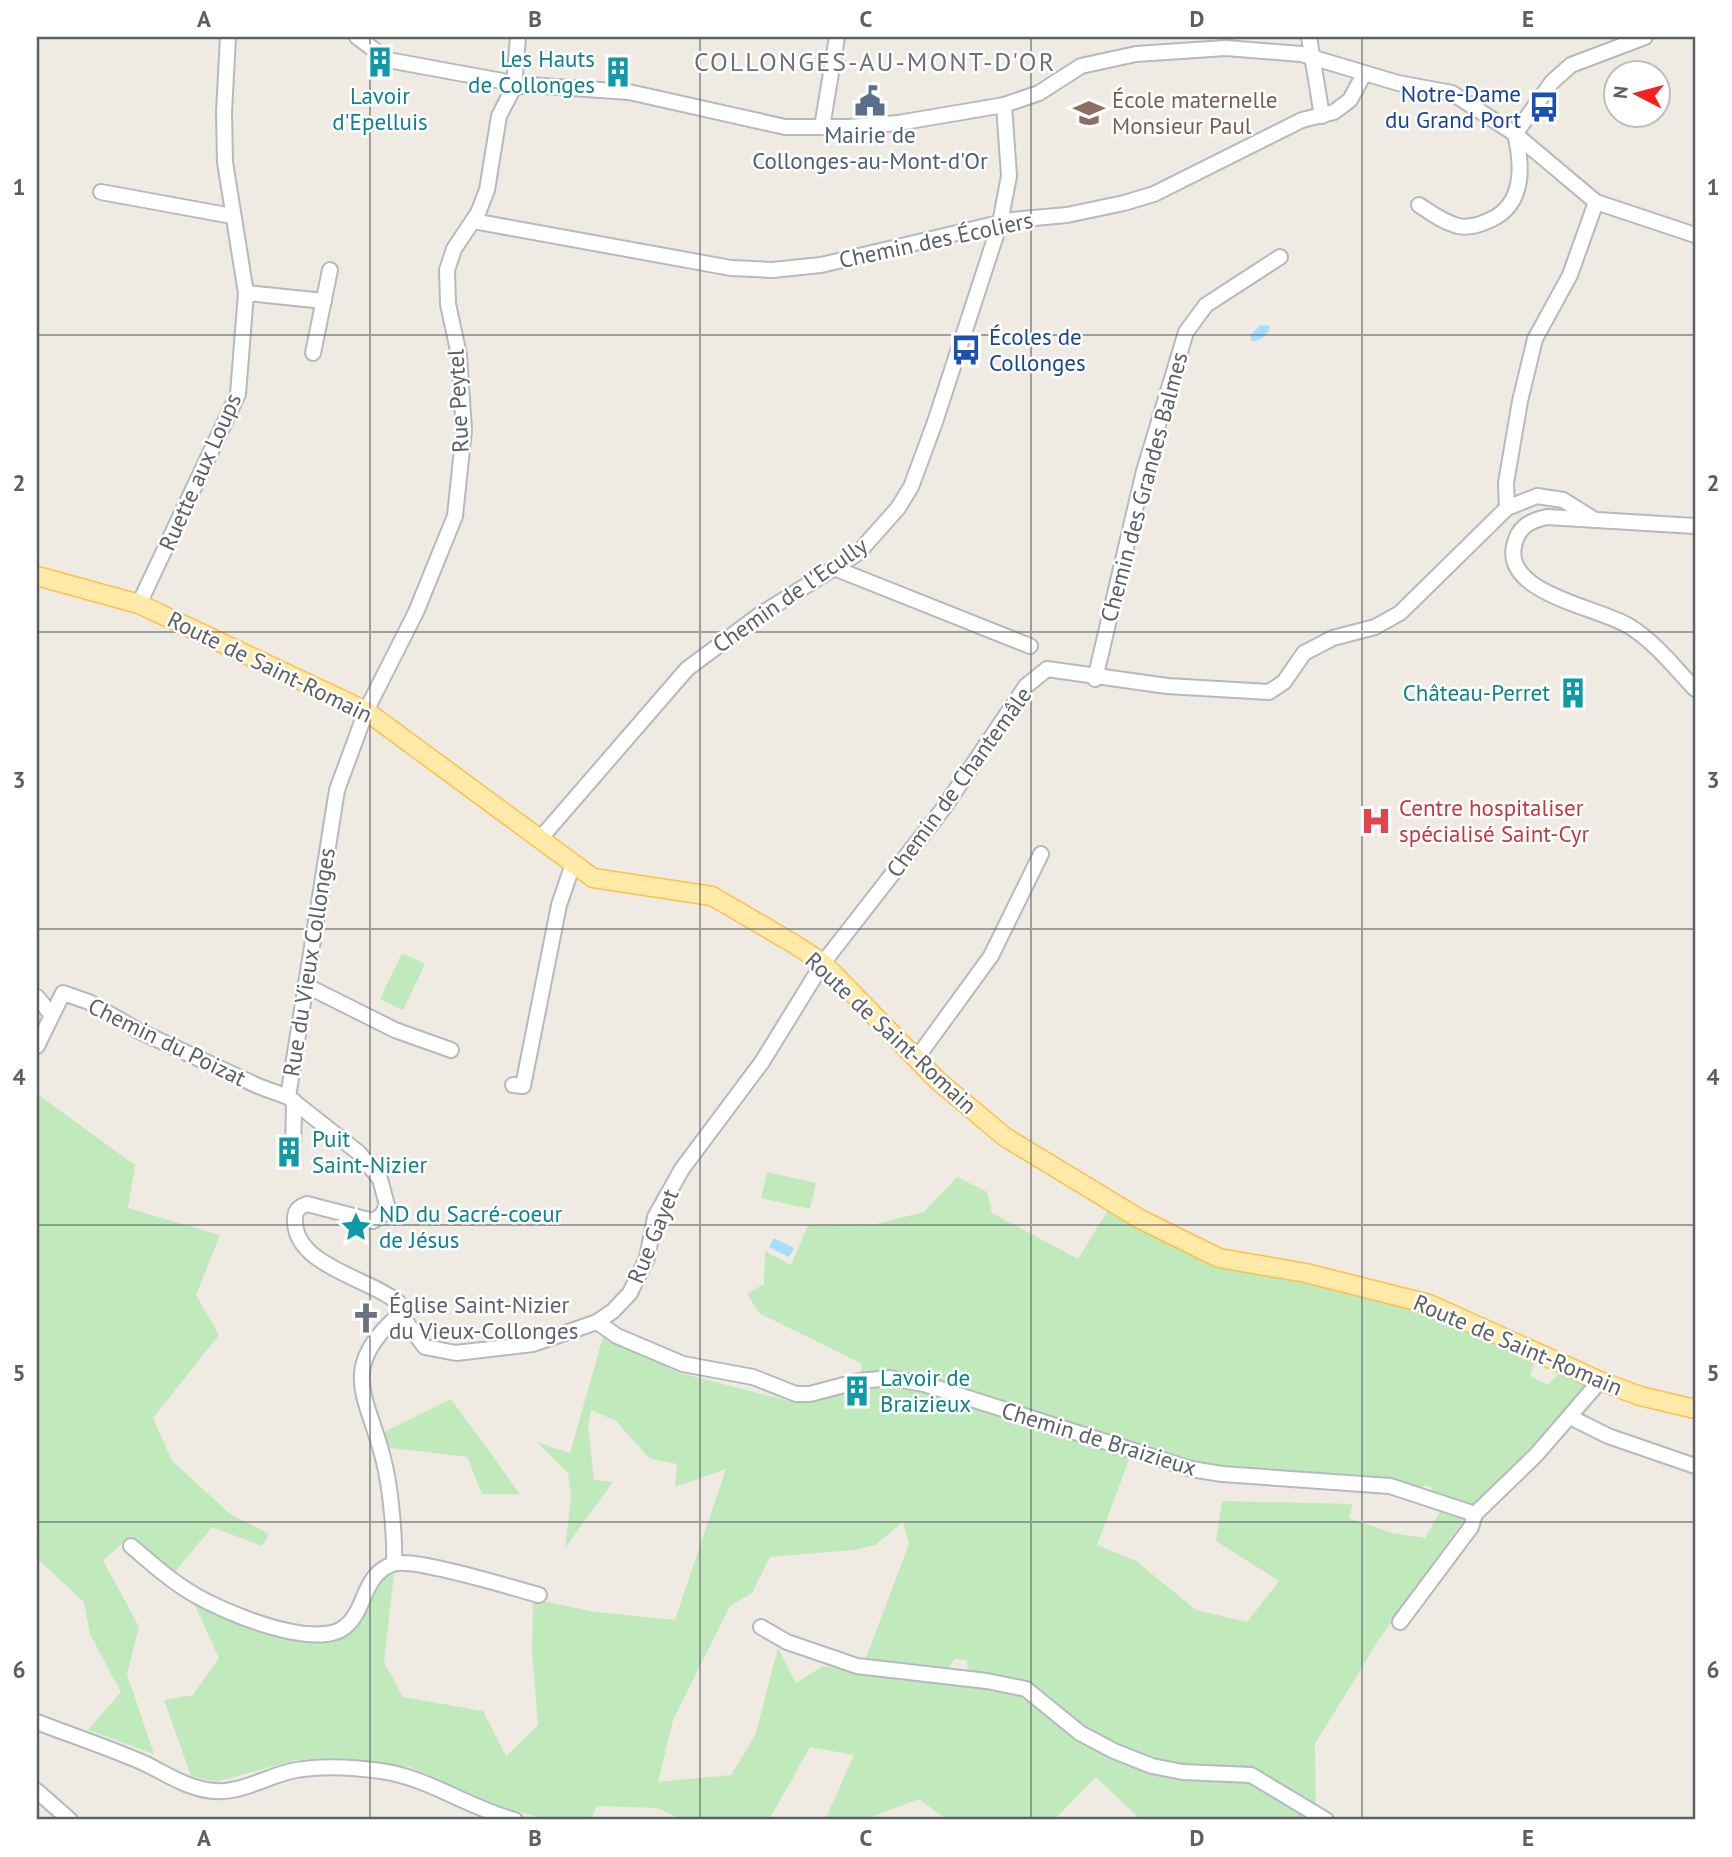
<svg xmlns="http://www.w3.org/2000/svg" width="1732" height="1857" font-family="'PT Sans',sans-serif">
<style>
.green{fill:#c0e9bc;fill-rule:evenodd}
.water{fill:#a3deff}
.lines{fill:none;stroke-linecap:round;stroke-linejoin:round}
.minor-casing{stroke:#b5babe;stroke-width:18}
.major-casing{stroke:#febf4c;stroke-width:21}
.minor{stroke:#fff;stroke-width:14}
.major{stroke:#ffeaa8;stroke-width:18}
.grid{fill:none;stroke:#5b6065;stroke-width:2;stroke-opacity:0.55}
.labels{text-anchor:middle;stroke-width:5;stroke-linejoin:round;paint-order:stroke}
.culture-label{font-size:23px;fill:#0d838f;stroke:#fff;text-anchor:start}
.transit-label{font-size:23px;fill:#164399;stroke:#fff;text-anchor:end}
.education-label{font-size:23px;fill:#785e54;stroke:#fff;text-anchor:start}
.service-label{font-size:23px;fill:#4e5e75;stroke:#fff}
.street-label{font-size:23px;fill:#5b6065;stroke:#fff}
.health-label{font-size:23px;fill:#be3a42;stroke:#fff;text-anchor:start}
.worship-label{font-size:23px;fill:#5b616d;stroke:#fff;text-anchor:start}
.quarter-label{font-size:26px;letter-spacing:2px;fill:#6c7277;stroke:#fff}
.neatline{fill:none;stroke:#5b6065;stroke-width:2.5}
.grid-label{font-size:23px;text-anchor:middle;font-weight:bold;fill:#5b6065}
</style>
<rect width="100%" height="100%" fill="#efebe2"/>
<g class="green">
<polygon points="402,953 425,964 403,1010 380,999"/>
<polygon points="37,1094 135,1165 128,1208 220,1235 196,1295 219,1335 153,1418 172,1461 229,1513 269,1534 262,1546 212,1527 174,1573 131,1536 103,1560 139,1627 127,1674 154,1754 88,1730 121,1692 90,1634 84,1602 41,1562 37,1562"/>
<polygon points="767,1172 816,1183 810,1209 761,1198"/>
<polygon points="957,1177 987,1192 992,1213 1078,1259 1108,1210 1215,1266 1306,1282 1433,1315 1535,1361 1530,1376 1548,1385 1561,1371 1591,1385 1474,1509 1432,1494 1432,1488 1425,1485 1421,1490 1387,1479 1198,1464 925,1380 860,1377 862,1364 759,1313 747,1294 764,1284 765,1251 791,1265 808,1225 876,1224 924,1212"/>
<path d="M603 1337 680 1373 797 1403 858 1386 893 1382 923 1389 1130 1457 1097 1545 1136 1561 1196 1610 1247 1622 1279 1581 1216 1541 1222 1501 1353 1504 1349 1518 1392 1533 1425 1538 1441 1510 1462 1519 1461 1524 1378 1641 1315 1744 1316 1820H1141L1096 1777 1054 1820H947L919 1799 874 1816 872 1820H825L854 1755 810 1747 769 1820H683L657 1808 597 1806 590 1820H550L498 1806 410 1767 328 1758 296 1760 216 1782 191 1776 164 1700 193 1695 219 1658 191 1597 268 1633 330 1643 351 1630 374 1584 394 1574 384 1662 403 1697 483 1711 506 1756 538 1725 532 1652 533 1599 595 1612 675 1620 726 1469 675 1487 677 1464 649 1458 616 1421 591 1410 588 1427 594 1480 613 1482 565 1548 571 1497 568 1473 537 1442 570 1453ZM903 1522 909 1544 866 1658 948 1670 954 1659 967 1660 968 1672 1027 1682 1086 1729 1153 1758 1184 1764 1188 1776 1151 1770 1082 1745 1026 1696 956 1682 898 1679 823 1666 796 1683 778 1648 755 1736 731 1775 658 1782 673 1720 730 1606 752 1593 770 1557 853 1550 875 1545Z"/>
<polygon points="451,1399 520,1494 482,1494 467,1457 384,1447 380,1434"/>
</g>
<g class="water">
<path d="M1261 325 1270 326C1268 335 1261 341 1252 341L1250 335Z"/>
<polygon points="774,1238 794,1248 789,1257 769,1247"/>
</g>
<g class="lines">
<g class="minor-casing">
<g id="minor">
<polyline points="357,37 388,60 502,81 514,87 529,85 629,92 785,127 849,127 898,123 1004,105 1039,93 1081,66 1136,54 1226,48 1301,54 1398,83 1452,93 1515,134 1596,202 1695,235"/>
<polyline points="1309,37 1322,116"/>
<polyline points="514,87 518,37"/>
<polyline points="822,127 837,37"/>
<polyline points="1515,134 1552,82 1571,65 1645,37"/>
<polyline points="101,192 232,216"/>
<path d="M1419 205C1431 213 1443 222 1458 226 1469 228 1480 225 1490 220 1524 205 1523 167 1515 134"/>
<polyline points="473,221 731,268 772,270 821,265 1012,220 1067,215 1124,203 1154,194 1302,120 1334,112 1350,100 1364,74"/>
<polyline points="246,293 324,301"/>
<polyline points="313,353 330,270"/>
<polyline points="1507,508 1506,483 1520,401 1535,339 1570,275 1596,202"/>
<path d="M1695 526 1547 517C1529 521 1518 527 1514 546 1504 594 1598 607 1629 626 1655 642 1675 668 1695 689"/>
<polyline points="834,568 1030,646"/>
<polyline points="139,604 238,394 246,293 225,162 224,112 228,37"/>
<polyline points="1095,679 1144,471 1186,332 1206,305 1280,257"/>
<polyline points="539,840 687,669 758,616 858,553 898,508 911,487 935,422 1000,223 1009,176 1004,105"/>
<polyline points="305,985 395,1030 451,1050"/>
<polyline points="37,997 51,1014"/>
<path d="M37 1046 63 993 89 1002 139 1031 258 1086 288 1097 359 1153 380 1179 387 1205 382 1215 373 1221 307 1204C299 1207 295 1210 295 1219 293 1266 370 1278 399 1303L400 1314 425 1347 456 1353 533 1344 597 1322 613 1311 630 1293 647 1258 655 1217 682 1169 762 1062 823 963 943 809 1026 686 1047 669 1167 686 1269 692 1284 682 1304 653 1333 638 1375 627 1400 613 1507 508 1537 496 1563 500 1595 520"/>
<polyline points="916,1059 991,956 1041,854"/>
<polyline points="513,1085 523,1086 559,905 573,864"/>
<polyline points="288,1097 337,790 366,711 416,612 455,516 464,430 459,355 448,304 447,270 454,249 478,213 487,190 499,116 514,87"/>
<polyline points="293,1156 294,1101"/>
<polyline points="597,1322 617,1336 683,1364 753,1377 796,1394 810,1394 859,1381 890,1378 924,1384 1191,1469 1222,1474 1390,1486 1475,1514 1536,1455 1600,1381"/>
<polyline points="1570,1417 1608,1436 1695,1466"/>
<path d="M131 1546C151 1563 172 1582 195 1595 224 1612 317 1652 346 1626 367 1608 362 1575 393 1564 413 1557 513 1588 539 1595"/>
<path d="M394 1563C395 1539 391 1495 386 1471 373 1402 332 1372 400 1314"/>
<polyline points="1400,1622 1471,1527 1475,1514"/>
<polyline points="761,1627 787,1642 857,1666 987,1681 1026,1689 1080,1733 1114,1751 1152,1766 1183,1772 1251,1775 1326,1820"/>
<path d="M37 1722C73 1736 110 1748 146 1764 168 1775 189 1789 214 1791 243 1793 269 1775 296 1770 324 1765 353 1767 381 1771 430 1778 468 1808 515 1820"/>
<polyline points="37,1791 70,1820"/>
</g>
</g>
<g class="major-casing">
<polyline id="major" points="37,576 139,604 366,711 593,878 712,896 794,944 823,963 937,1080 1005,1137 1140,1219 1219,1258 1306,1273 1429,1304 1600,1381 1640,1396 1695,1409"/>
</g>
<use href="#minor" class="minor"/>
<use href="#major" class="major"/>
</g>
<path class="grid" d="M370 37V1820M700 37V1820M1031 37V1820M1362 37V1820M37 335H1695M37 632H1695M37 929H1695M37 1225H1695M37 1522H1695"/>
<defs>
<g id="building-bare" transform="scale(2.415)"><path d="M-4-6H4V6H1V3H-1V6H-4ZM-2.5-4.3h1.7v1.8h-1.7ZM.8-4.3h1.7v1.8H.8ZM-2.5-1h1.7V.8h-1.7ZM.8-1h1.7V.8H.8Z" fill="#0f9aa8" stroke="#fff" stroke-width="2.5" paint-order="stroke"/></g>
<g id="civic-bare" transform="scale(2.415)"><path d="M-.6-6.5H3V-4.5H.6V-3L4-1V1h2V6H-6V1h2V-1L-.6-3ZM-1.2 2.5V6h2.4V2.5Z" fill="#5c6f8a" stroke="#fff" stroke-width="2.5" paint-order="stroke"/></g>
<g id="bus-bare" transform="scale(2.415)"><path d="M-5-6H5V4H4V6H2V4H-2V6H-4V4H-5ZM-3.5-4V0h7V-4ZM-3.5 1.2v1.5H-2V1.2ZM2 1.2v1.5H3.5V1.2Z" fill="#1a4fb4" stroke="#fff" stroke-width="2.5" paint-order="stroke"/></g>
<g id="school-bare" transform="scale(2.415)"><path d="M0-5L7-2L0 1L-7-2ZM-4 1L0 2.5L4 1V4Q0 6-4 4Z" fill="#8d6e63" stroke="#fff" stroke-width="2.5" paint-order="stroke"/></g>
<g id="hospital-bare" transform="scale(2.415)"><path d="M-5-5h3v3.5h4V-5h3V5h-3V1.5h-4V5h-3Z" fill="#e0444e" stroke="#fff" stroke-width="2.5" paint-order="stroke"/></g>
<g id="sight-bare" transform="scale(2.415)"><path d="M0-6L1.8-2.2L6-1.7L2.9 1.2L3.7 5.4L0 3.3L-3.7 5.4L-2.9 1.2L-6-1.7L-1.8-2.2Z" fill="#0f9aa8" stroke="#fff" stroke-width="2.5" paint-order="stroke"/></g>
<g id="church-bare" transform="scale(2.415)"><path d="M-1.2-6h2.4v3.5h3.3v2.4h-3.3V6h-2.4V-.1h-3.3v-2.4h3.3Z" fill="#6b7280" stroke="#fff" stroke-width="2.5" paint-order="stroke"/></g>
</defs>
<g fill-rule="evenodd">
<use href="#building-bare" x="380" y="62"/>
<use href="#building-bare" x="618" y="72"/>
<use href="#civic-bare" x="870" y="101"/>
<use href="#bus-bare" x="1544" y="107"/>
<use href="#school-bare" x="1089" y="113"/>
<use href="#bus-bare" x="966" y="350"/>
<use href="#building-bare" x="1573" y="693"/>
<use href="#hospital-bare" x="1376" y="821"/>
<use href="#building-bare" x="289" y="1152"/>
<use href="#sight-bare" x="356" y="1227"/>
<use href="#church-bare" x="366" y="1318"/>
<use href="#building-bare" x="857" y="1391"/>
</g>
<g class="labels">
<g class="culture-label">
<text x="595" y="67" text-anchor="end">Les Hauts<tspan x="595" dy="26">de Collonges</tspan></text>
<text x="380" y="104" text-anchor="middle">Lavoir<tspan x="380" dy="26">d'Epelluis</tspan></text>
<text x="1550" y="701" text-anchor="end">Château-Perret</text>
<text x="312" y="1147">Puit<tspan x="312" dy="26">Saint-Nizier</tspan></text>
<text x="379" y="1222">ND du Sacré-coeur<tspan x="379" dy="26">de Jésus</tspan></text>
<text x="880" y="1386">Lavoir de<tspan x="880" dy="26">Braizieux</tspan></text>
</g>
<g class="transit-label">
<text x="1521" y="102">Notre-Dame<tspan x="1521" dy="26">du Grand Port</tspan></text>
<text x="989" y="345" text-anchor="start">Écoles de<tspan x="989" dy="26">Collonges</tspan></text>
</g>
<g class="education-label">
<text x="1112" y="108">École maternelle<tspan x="1112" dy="26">Monsieur Paul</tspan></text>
</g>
<g class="service-label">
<text x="870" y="143">Mairie de<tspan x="870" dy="26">Collonges-au-Mont-d'Or</tspan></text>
</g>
<g class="street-label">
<text transform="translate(936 240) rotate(-12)" y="8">Chemin des Écoliers</text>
<text transform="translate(458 401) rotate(-93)" y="8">Rue Peytel</text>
<text transform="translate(200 472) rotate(-66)" y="8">Ruette aux Loups</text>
<text transform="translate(1144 487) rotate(-75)" y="8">Chemin des Grandes Balmes</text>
<text transform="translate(790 595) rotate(-35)" y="8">Chemin de l'Ecully</text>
<text transform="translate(270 667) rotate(26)" y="8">Route de Saint-Romain</text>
<text transform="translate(959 782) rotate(-54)" y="8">Chemin de Chantemâle</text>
<text transform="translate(309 962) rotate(-81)" y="8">Rue du Vieux Collonges</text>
<text transform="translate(891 1033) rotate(43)" y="8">Route de Saint-Romain</text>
<text transform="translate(167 1042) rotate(26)" y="8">Chemin du Poizat</text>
<text transform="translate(653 1236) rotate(-68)" y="8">Rue Gayet</text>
<text transform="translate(1518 1345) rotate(23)" y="8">Route de Saint-Romain</text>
<text transform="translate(1099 1439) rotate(17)" y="8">Chemin de Braizieux</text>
</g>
<g class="health-label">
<text x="1399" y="816">Centre hospitaliser<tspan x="1399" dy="26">spécialisé Saint-Cyr</tspan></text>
</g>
<g class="worship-label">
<text x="389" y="1313">Église Saint-Nizier<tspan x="389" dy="26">du Vieux-Collonges</tspan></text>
</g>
<g class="quarter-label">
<text x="875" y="71">COLLONGES-AU-MONT-D'OR</text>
</g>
</g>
<rect width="1732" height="1857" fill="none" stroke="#ffffff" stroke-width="77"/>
<g transform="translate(1637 94) rotate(276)"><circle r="33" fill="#ffffff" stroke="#bdbfc1" stroke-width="2"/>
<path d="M0-5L12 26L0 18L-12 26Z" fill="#f91f1f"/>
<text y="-10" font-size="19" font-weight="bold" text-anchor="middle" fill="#5b6065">N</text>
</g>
<rect x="38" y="38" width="1656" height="1780" class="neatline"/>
<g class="grid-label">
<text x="204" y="27">A</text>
<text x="535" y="27">B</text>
<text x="866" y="27">C</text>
<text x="1197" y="27">D</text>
<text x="1528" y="27">E</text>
<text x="19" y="195">1</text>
<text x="1713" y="195">1</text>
<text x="19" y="491">2</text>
<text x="1713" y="491">2</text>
<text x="19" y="788">3</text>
<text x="1713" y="788">3</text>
<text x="19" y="1085">4</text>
<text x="1713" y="1085">4</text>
<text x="19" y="1381">5</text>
<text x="1713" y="1381">5</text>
<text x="19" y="1678">6</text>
<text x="1713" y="1678">6</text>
<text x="204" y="1846">A</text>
<text x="535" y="1846">B</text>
<text x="866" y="1846">C</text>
<text x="1197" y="1846">D</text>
<text x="1528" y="1846">E</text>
</g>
</svg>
